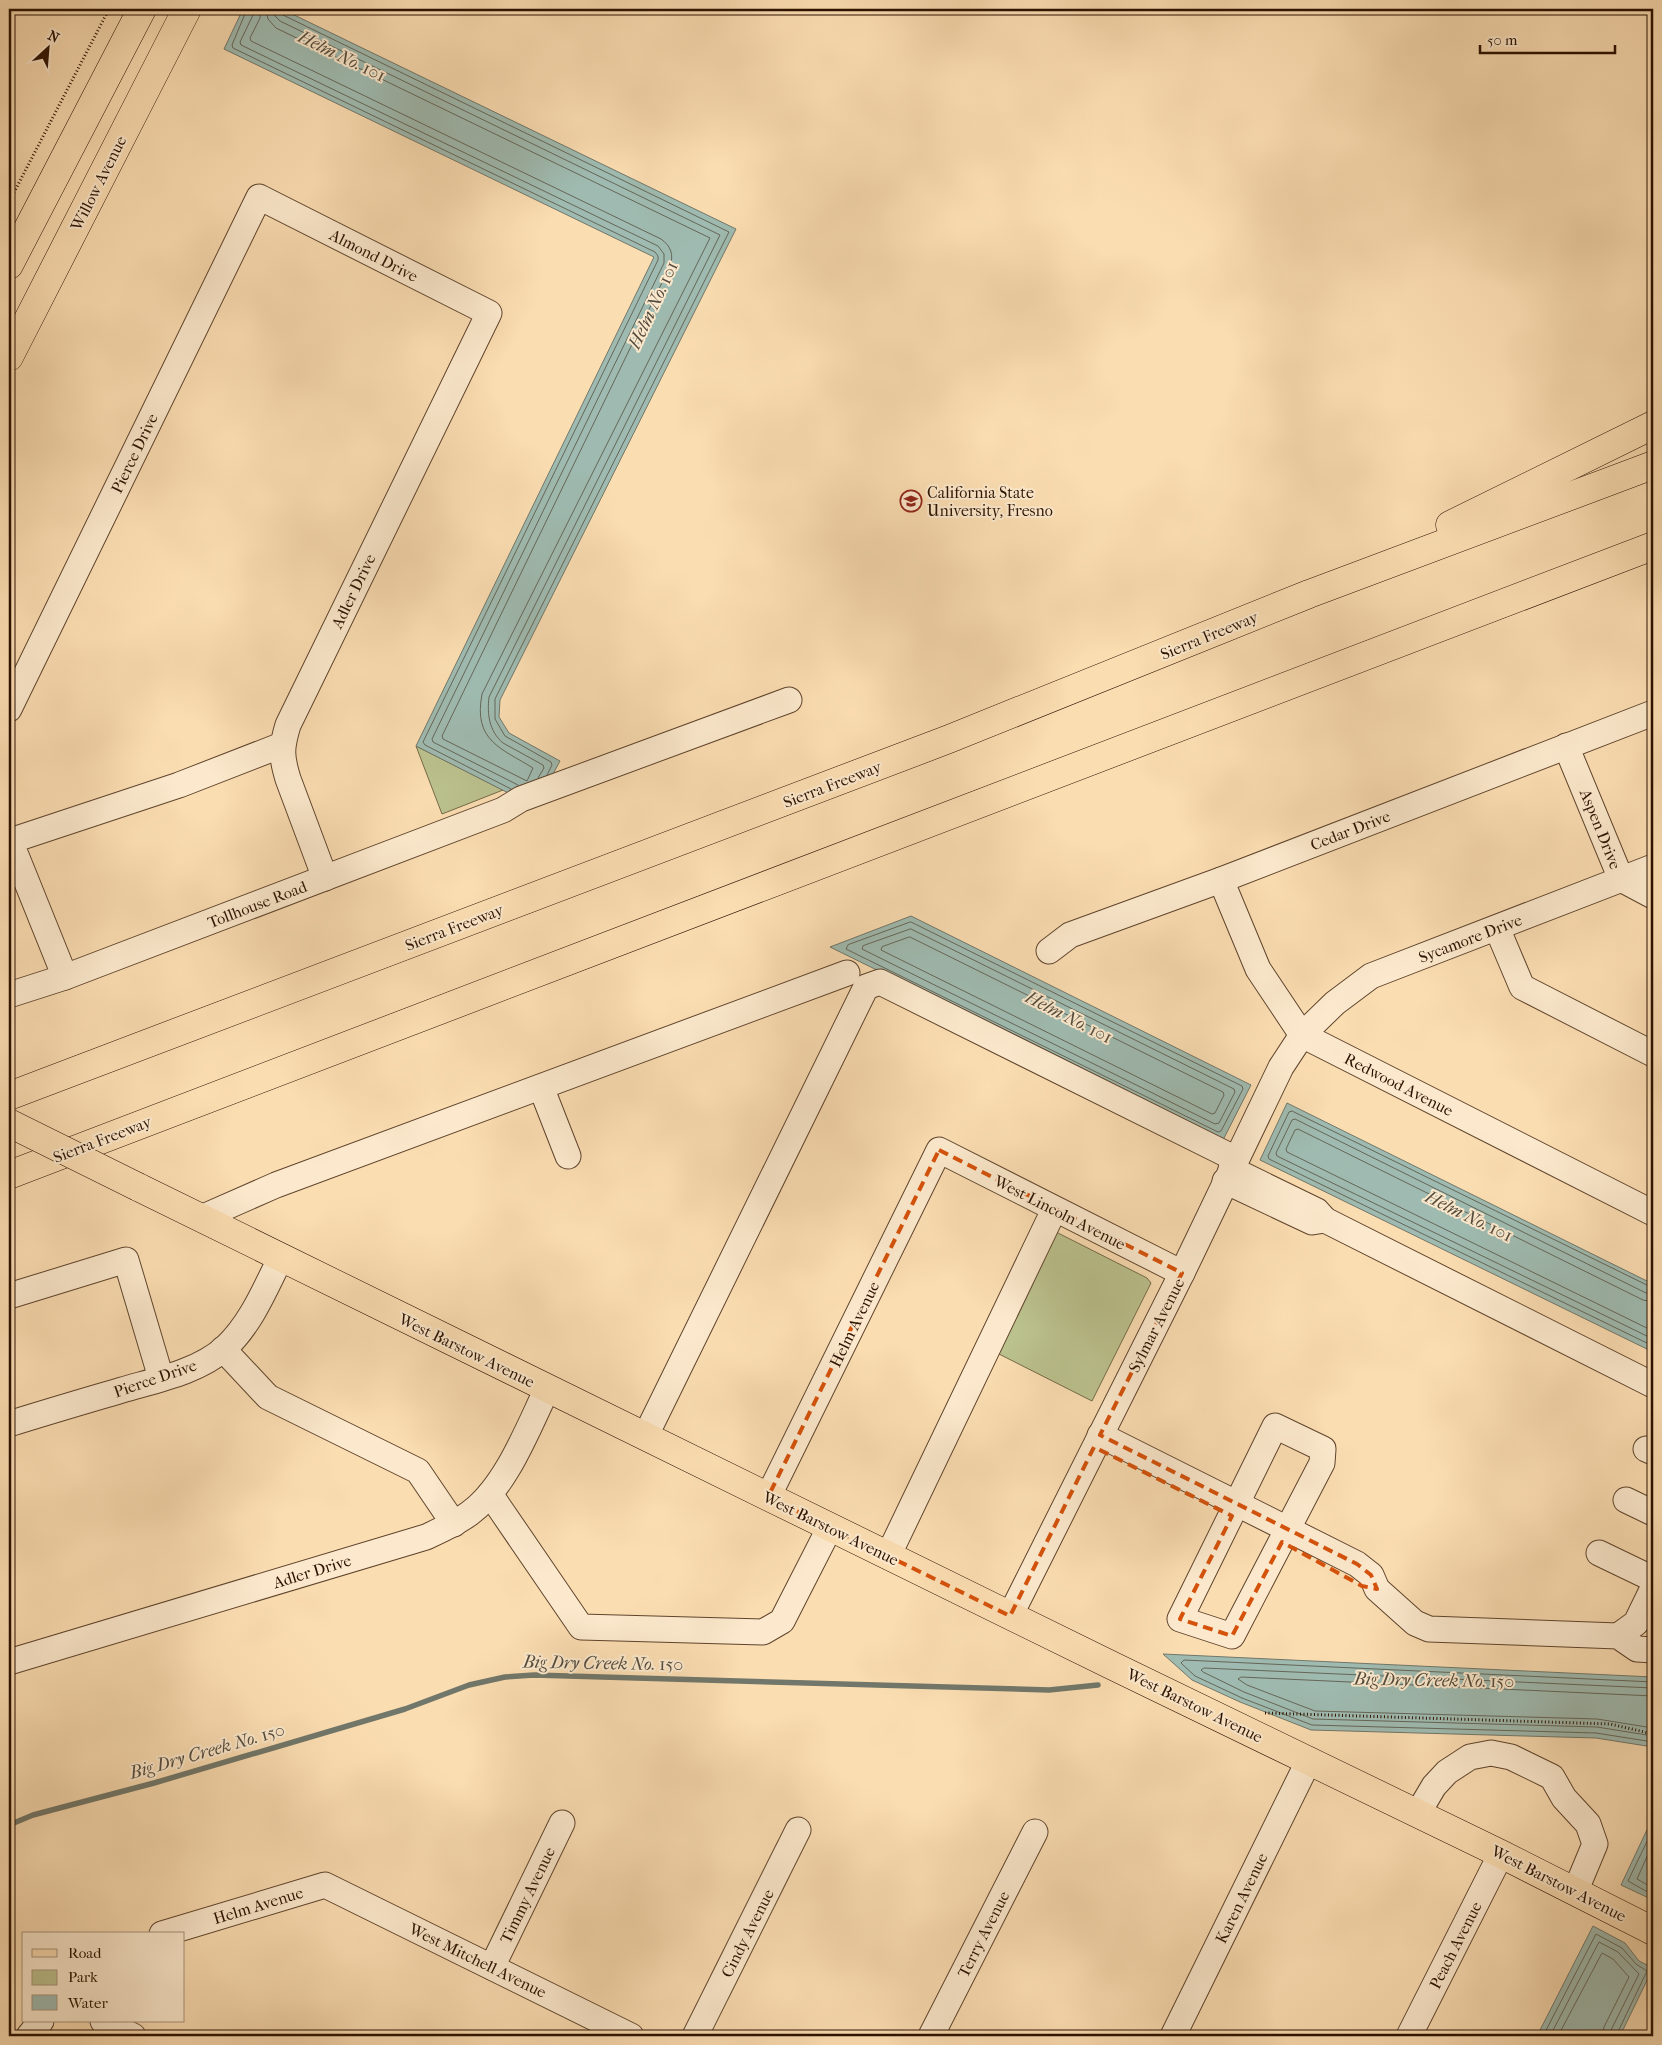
<svg xmlns="http://www.w3.org/2000/svg" width="1662" height="2045" font-family="'IM FELL French Canon',serif">
<style>
.green{fill:#bbc28e;stroke:#736a47}
.water{fill:#9fbbb1;stroke:#71776a}
.lines{fill:none;stroke-linecap:round;stroke-linejoin:round}
.shore{stroke:#656658;stroke-width:1}
.stream{stroke:#71776a;stroke-width:5.5}
.minor-casing{stroke:#5f442c;stroke-width:27}
.major-casing{stroke:#2b1100;stroke-width:29}
.highway-casing{stroke:#2b1100;stroke-width:29}
.path{stroke:#2b1100;stroke-width:3;stroke-dasharray:1 2.5;stroke-linecap:butt}
.minor{stroke:#fce9cd;stroke-width:25}
.major{stroke:#fbddb2;stroke-width:28}
.highway{stroke:#fbddb2;stroke-width:28}
.major-bridge-casing{stroke:#2b1100;stroke-width:29;stroke-linecap:butt}
.major-bridge{stroke:#fbddb2;stroke-width:28}
.marked{fill:none;stroke:#d5520b;stroke-width:4;stroke-dasharray:10 6;stroke-linejoin:round}
.labels{text-anchor:middle;stroke-width:4;stroke-linejoin:round;paint-order:stroke}
.street-label{font-size:16px;fill:#2b1100;stroke:#fce9cd}
.poi-label{font-size:16px;fill:#2b1100;stroke:#fce9cd;text-anchor:start}
.water-label{font-size:18px;font-style:italic;fill:#544c3e;stroke:#fce9cd}
</style>
<rect width="100%" height="100%" fill="#fbddb2"/>
<filter id="stains"><feTurbulence type="fractalNoise" baseFrequency=".004" numOctaves="4"/><feColorMatrix values="0 0 0 0 .2 0 0 0 0 .09 0 0 0 0 .02 0 0 0 .5 -.17"/></filter>
<radialGradient id="worn" r=".72"><stop offset=".6" stop-color="#630" stop-opacity="0"/><stop offset="1" stop-color="#630" stop-opacity=".3"/></radialGradient>
<g class="green">
<polygon points="416,746 503,790 442,814"/>
<polygon points="1056,1232 1147,1278 1151,1283 1092,1401 995,1352"/>
</g>
<g class="water">
<polygon points="243,9 276,9 288,12 736,229 500,700 499,717 509,733 560,761 540,798 528,803 416,746 654,257 224,49"/>
<polygon points="911,916 1251,1085 1223,1140 830,947"/>
<polygon points="1287,1103 1653,1284 1653,1352 1260,1160"/>
<polygon points="1163,1654 1653,1677 1653,1747 1596,1738 1311,1730 1240,1702 1192,1680"/>
<polygon points="1653,1817 1653,1900 1621,1885"/>
<polygon points="1593,1926 1625,1943 1639,1961 1653,1968 1620,2036 1537,2036"/>
</g>
<g class="lines">
<g class="shore">
<polyline points="247,9 232,45 233,48 655,252 658,256 658,260 423,742 425,745 511,789"/>
<polyline points="253,9 253,15 240,42 241,45 658,246 664,254 664,263 432,739 433,742 518,785"/>
<path d="M261 9 260 18 250 38 251 41 661 239C671 246 674 255 670 266L442 736 443 739 527 781 533 768C501 748 473 741 482 694L710 238 276 28 268 19 266 9"/>
<path d="M274 9 275 16 280 21 720 235 489 697C487 714 489 731 503 743L543 765 544 768 538 778"/>
<polyline points="280,9 283,15 729,232 495,699 495,719 505,736 551,762 552,765 547,775"/>
<polygon points="911,922 1242,1086 1243,1089 1221,1131 1218,1132 846,949 848,945"/>
<polygon points="911,929 1234,1089 1235,1092 1219,1123 1215,1124 862,949 863,946"/>
<polygon points="910,937 1223,1092 1224,1095 1215,1113 1212,1114 881,950 882,947"/>
<polyline points="1653,1288 1292,1111 1289,1112 1268,1156 1269,1159 1653,1346"/>
<polyline points="1653,1294 1646,1293 1295,1119 1292,1120 1276,1153 1277,1156 1653,1339"/>
<polyline points="1653,1302 1643,1300 1298,1129 1295,1130 1286,1149 1287,1152 1653,1331"/>
<polyline points="1653,1682 1184,1660 1181,1663 1195,1676 1242,1698 1312,1725 1596,1733 1653,1742"/>
<polyline points="1653,1688 1204,1668 1201,1670 1203,1672 1244,1692 1313,1719 1597,1727 1653,1736"/>
<polyline points="1653,1696 1241,1677 1238,1679 1247,1685 1315,1711 1597,1719 1653,1728"/>
<polyline points="1653,1829 1628,1881 1653,1895"/>
<polyline points="1653,1843 1637,1879 1653,1888"/>
<polyline points="1543,2036 1596,1934 1622,1948 1636,1964 1647,1971 1616,2036"/>
<polyline points="1550,2036 1599,1942 1618,1952 1639,1974 1611,2030 1610,2036"/>
<polyline points="1558,2036 1602,1953 1613,1959 1629,1977 1604,2027 1602,2036"/>
</g>
<polyline class="stream" points="9,1825 33,1815 154,1783 405,1709 469,1685 505,1677 534,1675 1049,1690 1098,1685"/>
<g class="minor-casing">
<g id="minor">
<path d="M9 709 259 197 489 313 288 725C281 748 281 756 288 779L325 878"/>
<polyline points="1566,746 1621,879 1653,896"/>
<polyline points="9,838 65,977"/>
<polyline points="10,841 179,785 282,745"/>
<polyline points="1221,880 1258,969 1302,1035 1653,1213"/>
<polyline points="1497,928 1522,987 1653,1054"/>
<polyline points="1049,951 1070,935 1221,880 1653,713"/>
<polyline points="9,995 65,977 503,810 521,799 789,700"/>
<polyline points="541,1087 568,1156"/>
<polyline points="1225,1181 1312,1222 1325,1220 1317,1211 1231,1169"/>
<polyline points="201,1218 276,1185 847,973"/>
<polyline points="1325,1220 1653,1385"/>
<polyline points="9,1296 126,1260 161,1378"/>
<polyline points="223,1349 268,1397 418,1471 454,1524"/>
<path d="M9 1424C47 1412 85 1401 122 1390 156 1380 198 1372 225 1348 251 1324 265 1289 281 1257"/>
<polygon points="1275,1426 1323,1449 1322,1463 1232,1636 1180,1619"/>
<polyline points="1100,1435 1357,1564 1371,1575 1377,1589 1415,1623 1429,1629 1618,1636 1637,1649 1653,1650"/>
<polyline points="645,1437 866,987 880,982 1236,1159"/>
<polyline points="1646,1449 1653,1452"/>
<polyline points="490,1494 581,1627 763,1632 782,1621 830,1527"/>
<polyline points="768,1497 939,1150 1182,1273"/>
<polyline points="1626,1500 1653,1513"/>
<polyline points="1599,1553 1653,1579"/>
<polyline points="888,1556 1054,1210"/>
<polyline points="1010,1616 1182,1273 1281,1067 1302,1035 1335,1003 1371,976 1653,867"/>
<polyline points="1618,1636 1636,1623 1653,1588"/>
<path d="M9 1662 426 1537C441 1530 457 1523 470 1513 506 1487 528 1428 547 1389"/>
<polyline points="1418,1813 1434,1786 1447,1772 1470,1757 1491,1753 1511,1757 1552,1777 1564,1798 1588,1824 1595,1844 1575,1892"/>
<polyline points="162,1934 325,1885 631,2036"/>
<polyline points="492,1967 562,1823"/>
<polyline points="103,2021 133,2036"/>
<polyline points="29,2036 41,2021"/>
<polyline points="695,2036 798,1830"/>
<polyline points="931,2036 1035,1832"/>
<polyline points="1173,2036 1309,1760"/>
<polyline points="1409,2036 1501,1854"/>
</g>
</g>
<g class="major-casing">
<g id="major">
<polyline points="9,265 142,9"/>
<polyline points="9,357 187,9"/>
<polyline points="138,1187 1111,1665 1501,1854 1653,1931"/>
</g>
</g>
<g class="highway-casing">
<g id="highway">
<polyline points="1450,525 1653,425"/>
<polyline points="9,1096 949,739 1309,594 1653,465"/>
<polyline points="9,1175 1653,546"/>
</g>
</g>
<g class="path">
<polyline points="9,202 109,9"/>
<polyline points="1265,1713 1610,1724 1653,1734"/>
</g>
<use href="#minor" class="minor"/>
<use href="#major" class="major"/>
<use href="#highway" class="highway"/>
<g class="major-bridge-casing">
<polyline id="major-bridge" points="9,1123 138,1187"/>
</g>
<use href="#major-bridge" class="major-bridge"/>
</g>
<path class="marked" d="M939 1150 1182 1273 1100 1435 1357 1564 1371 1575 1377 1589 1362 1586 1282 1542 1232 1636 1180 1619 1232 1516 1094 1447 1010 1616 768 1497Z"/>
<defs>
<g id="university-ring" transform="scale(1.125)"><circle r="9.5" fill="#fce9cd" stroke="#8f2418" stroke-width="1.5"/><path d="M0-5L7-2L0 1L-7-2ZM-4 1L0 2.5L4 1V4Q0 6-4 4Z" fill="#8f2418"/></g>
</defs>
<g fill-rule="evenodd">
<use href="#university-ring" x="911" y="501"/>
</g>
<g class="labels">
<g class="street-label">
<text transform="translate(98 183) rotate(-63)" y="6">Willow Avenue</text>
<text transform="translate(374 255) rotate(27)" y="6">Almond Drive</text>
<text transform="translate(134 453) rotate(-64)" y="6">Pierce Drive</text>
<text transform="translate(353 591) rotate(-64)" y="6">Adler Drive</text>
<text transform="translate(1209 635) rotate(-22)" y="6">Sierra Freeway</text>
<text transform="translate(832 784) rotate(-21)" y="6">Sierra Freeway</text>
<text transform="translate(1601 829) rotate(68)" y="6">Aspen Drive</text>
<text transform="translate(1350 830) rotate(-21)" y="6">Cedar Drive</text>
<text transform="translate(257 904) rotate(-21)" y="6">Tollhouse Road</text>
<text transform="translate(454 927) rotate(-21)" y="6">Sierra Freeway</text>
<text transform="translate(1470 938) rotate(-21)" y="6">Sycamore Drive</text>
<text transform="translate(1399 1084) rotate(27)" y="6">Redwood Avenue</text>
<text transform="translate(102 1139) rotate(-21)" y="6">Sierra Freeway</text>
<text transform="translate(1060 1212) rotate(27)" y="6">West Lincoln Avenue</text>
<text transform="translate(854 1324) rotate(-64)" y="6">Helm Avenue</text>
<text transform="translate(1156 1325) rotate(-63)" y="6">Sylmar Avenue</text>
<text transform="translate(467 1350) rotate(26)" y="6">West Barstow Avenue</text>
<text transform="translate(155 1378) rotate(-19)" y="6">Pierce Drive</text>
<text transform="translate(831 1528) rotate(26)" y="6">West Barstow Avenue</text>
<text transform="translate(312 1571) rotate(-17)" y="6">Adler Drive</text>
<text transform="translate(1195 1705) rotate(26)" y="6">West Barstow Avenue</text>
<text transform="translate(1559 1883) rotate(27)" y="6">West Barstow Avenue</text>
<text transform="translate(527 1895) rotate(-64)" y="6">Timmy Avenue</text>
<text transform="translate(1241 1898) rotate(-64)" y="6">Karen Avenue</text>
<text transform="translate(258 1905) rotate(-17)" y="6">Helm Avenue</text>
<text transform="translate(747 1933) rotate(-63)" y="6">Cindy Avenue</text>
<text transform="translate(983 1934) rotate(-63)" y="6">Terry Avenue</text>
<text transform="translate(1455 1945) rotate(-63)" y="6">Peach Avenue</text>
<text transform="translate(478 1960) rotate(26)" y="6">West Mitchell Avenue</text>
</g>
<g class="poi-label">
<text x="927" y="498">California State<tspan x="927" dy="18">University, Fresno</tspan></text>
</g>
<g class="water-label">
<text transform="translate(342 56) rotate(26)" y="6">Helm No. 101</text>
<text transform="translate(653 305) rotate(-65)" y="6">Helm No. 101</text>
<text transform="translate(1069 1017) rotate(27)" y="6">Helm No. 101</text>
<text transform="translate(1469 1216) rotate(26)" y="6">Helm No. 101</text>
<text transform="translate(603 1663) rotate(1)" y="6">Big Dry Creek No. 150</text>
<text transform="translate(1434 1680) rotate(1)" y="6">Big Dry Creek No. 150</text>
<text transform="translate(207 1751) rotate(-16)" y="6">Big Dry Creek No. 150</text>
</g>
</g>
<rect width="1662" height="2045" fill="none" stroke="#fbddb2" stroke-width="30"/>
<rect x="10" y="10" width="1642" height="2025" fill="none" stroke="#2b1100" stroke-width="2.5"/>
<rect x="15" y="15" width="1632" height="2015" fill="none" stroke="#2b1100"/>
<rect x="22" y="1932" width="162" height="90" fill="#fce9cd" stroke="#a8937b"/>
<rect x="32" y="1949" width="25" height="8" fill="#fbddb2" stroke="#a8937b"/>
<text x="68" y="1958" font-size="15" fill="#2b1100">Road</text>
<rect x="32" y="1970" width="25" height="15" fill="#bbc28e" stroke="#a8937b"/>
<text x="68" y="1982" font-size="15" fill="#2b1100">Park</text>
<rect x="32" y="1995" width="25" height="15" fill="#9fbbb1" stroke="#a8937b"/>
<text x="68" y="2008" font-size="15" fill="#2b1100">Water</text>
<g transform="translate(48 48) rotate(26)" stroke="#fce9cd" stroke-width="4" paint-order="stroke">
<path d="M0-4L9 19L0 12L-9 19Z" fill="#2b1100"/>
<text y="-8" font-size="14" font-weight="bold" text-anchor="middle" fill="#2b1100">N</text>
</g>
<path d="M1480 45v8h135v-8" fill="none" stroke="#2b1100" stroke-width="2.5"/>
<text x="1487" y="45" font-size="15" fill="#2b1100" stroke="#fce9cd" stroke-width="4" paint-order="stroke">50 m</text>
<rect width="100%" height="100%" filter="url(#stains)"/>
<rect width="100%" height="100%" fill="url(#worn)"/>
</svg>
